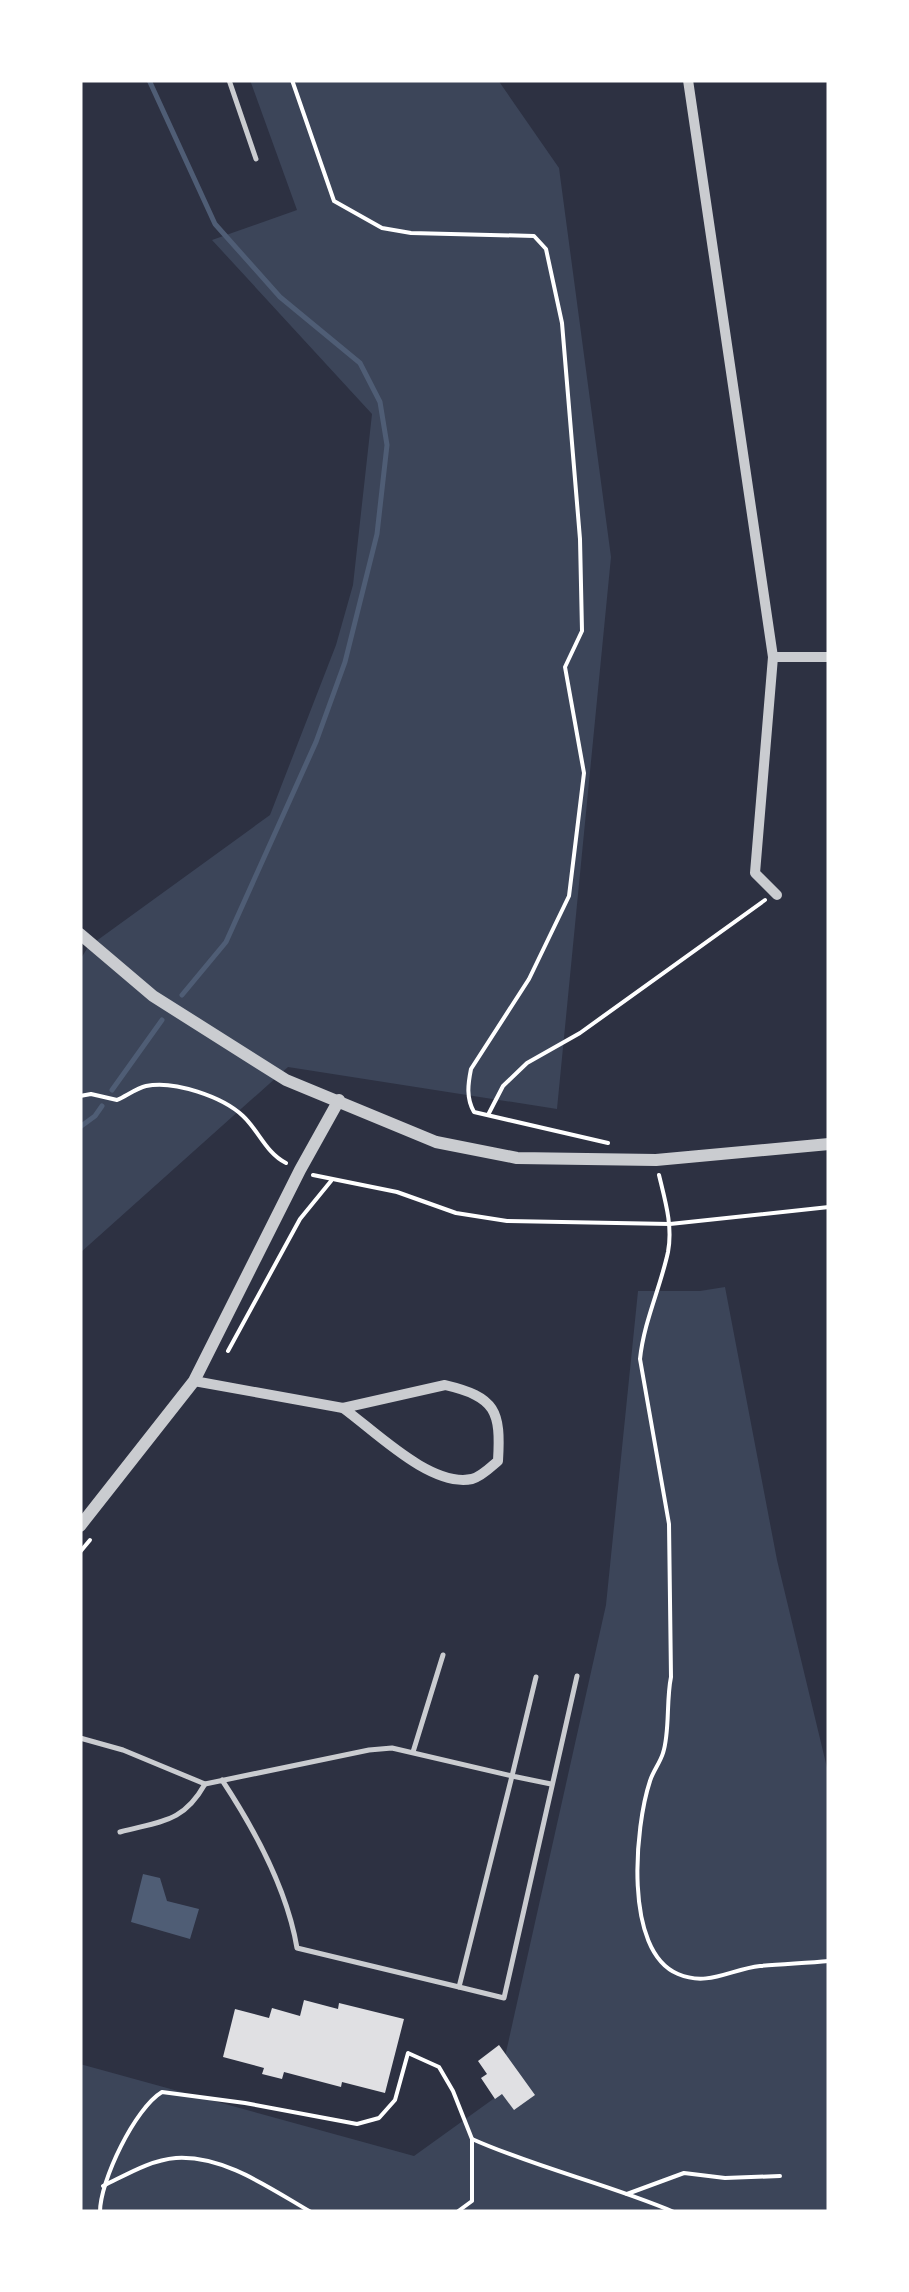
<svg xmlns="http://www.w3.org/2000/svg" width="909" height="2292" font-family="'Archivo Narrow',sans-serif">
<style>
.green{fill:#3c4559}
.water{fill:#4f5d75}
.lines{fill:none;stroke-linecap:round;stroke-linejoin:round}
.stream{stroke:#4f5d75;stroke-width:5}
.building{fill:#e0e0e3}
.path{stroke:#fff;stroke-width:4}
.service{stroke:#caccd0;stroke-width:5}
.minor{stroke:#caccd0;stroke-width:10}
.tertiary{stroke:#caccd0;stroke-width:12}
</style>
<rect width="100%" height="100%" fill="#2d3142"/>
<g class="green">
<polygon points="250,80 498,80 559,168 611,557 557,1109 288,1067 80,1253 80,960 88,947 270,815 336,645 353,585 372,414 212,240 297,210"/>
<polygon points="725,1287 777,1560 829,1776 829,2212 80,2212 80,2064 414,2156 496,2097 606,1605 638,1291 700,1291"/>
</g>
<polygon class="water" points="143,1874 160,1878 167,1901 199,1909 190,1939 131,1922"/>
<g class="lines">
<g class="stream">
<polyline points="149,80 215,224 280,297 360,363 380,402 387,445 377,534 345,662 316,742 226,942 182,995"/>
<polyline points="112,1090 162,1020"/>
<polyline points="80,1127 95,1116 102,1106"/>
</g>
</g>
<g class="building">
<polygon points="304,2000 338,2009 339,2003 404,2019 385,2093 342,2082 341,2087 284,2072 282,2079 262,2074 264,2068 223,2057 235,2009 269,2018 272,2008 300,2016"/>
<polygon points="499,2045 535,2095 514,2110 502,2094 495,2099 481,2078 487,2074 478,2061"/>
</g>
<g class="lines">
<g class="path">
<path d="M292 80 334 201 382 228 411 233 534 236 546 249 562 323 580 539 582 631 565 667 584 773 569 896 529 979 471 1069C468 1084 466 1098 474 1112L608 1143"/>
<path d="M80 1096 91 1094 117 1100C126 1096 137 1088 146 1086 174 1080 223 1097 243 1116 259 1131 266 1153 286 1163"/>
<polyline points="488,1115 503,1086 527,1063 580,1033 765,900"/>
<polyline points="313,1175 397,1192 456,1213 507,1221 670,1224 829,1207"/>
<path d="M659 1175C665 1200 673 1226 668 1252 660 1289 644 1321 640 1359L669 1524 671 1677C666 1701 670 1732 663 1753 660 1763 653 1771 650 1781 635 1826 623 1951 678 1974 708 1987 731 1969 760 1966 783 1964 806 1963 829 1961"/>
<polyline points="228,1351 300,1219 331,1181"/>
<polyline points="80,1552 90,1540"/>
<path d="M103 2186C126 2175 150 2160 176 2158 224 2155 271 2189 311 2212"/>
<polyline points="627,2194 684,2173 725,2178 780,2176"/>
<path d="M100 2212C100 2181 135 2108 162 2092L245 2103 357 2124 379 2118 395 2100 408 2053 439 2067 453 2091 472 2139C537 2168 608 2184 674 2212"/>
<polyline points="457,2212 472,2201 472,2139"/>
</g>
<g class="service">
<polyline points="229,80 256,159"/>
<polyline points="536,1677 512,1776 551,1784"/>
<path d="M80 1738 123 1750 205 1784 369 1750 392 1748 512 1776 459 1987 297 1948C287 1889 255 1830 222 1780"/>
<polyline points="413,1752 443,1655"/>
<path d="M120 1832C161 1821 183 1823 205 1784"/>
<polyline points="459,1987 504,1998 577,1676"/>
</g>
<g class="minor">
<polyline points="688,80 773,657 755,873 777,895"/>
<polyline points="773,657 829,657"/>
<polyline points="194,1381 343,1408"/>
<path d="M445 1385C496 1397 501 1411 498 1461 491 1467 481 1477 472 1479 431 1488 375 1431 343 1408Z"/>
</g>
<g class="tertiary">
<polyline points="80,934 153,996 286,1080 436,1142 517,1158 656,1160 829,1144"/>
<polyline points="80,1526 194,1381 300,1170 339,1100"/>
</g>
</g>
<rect width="909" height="2292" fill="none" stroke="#ffffff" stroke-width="165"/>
</svg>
